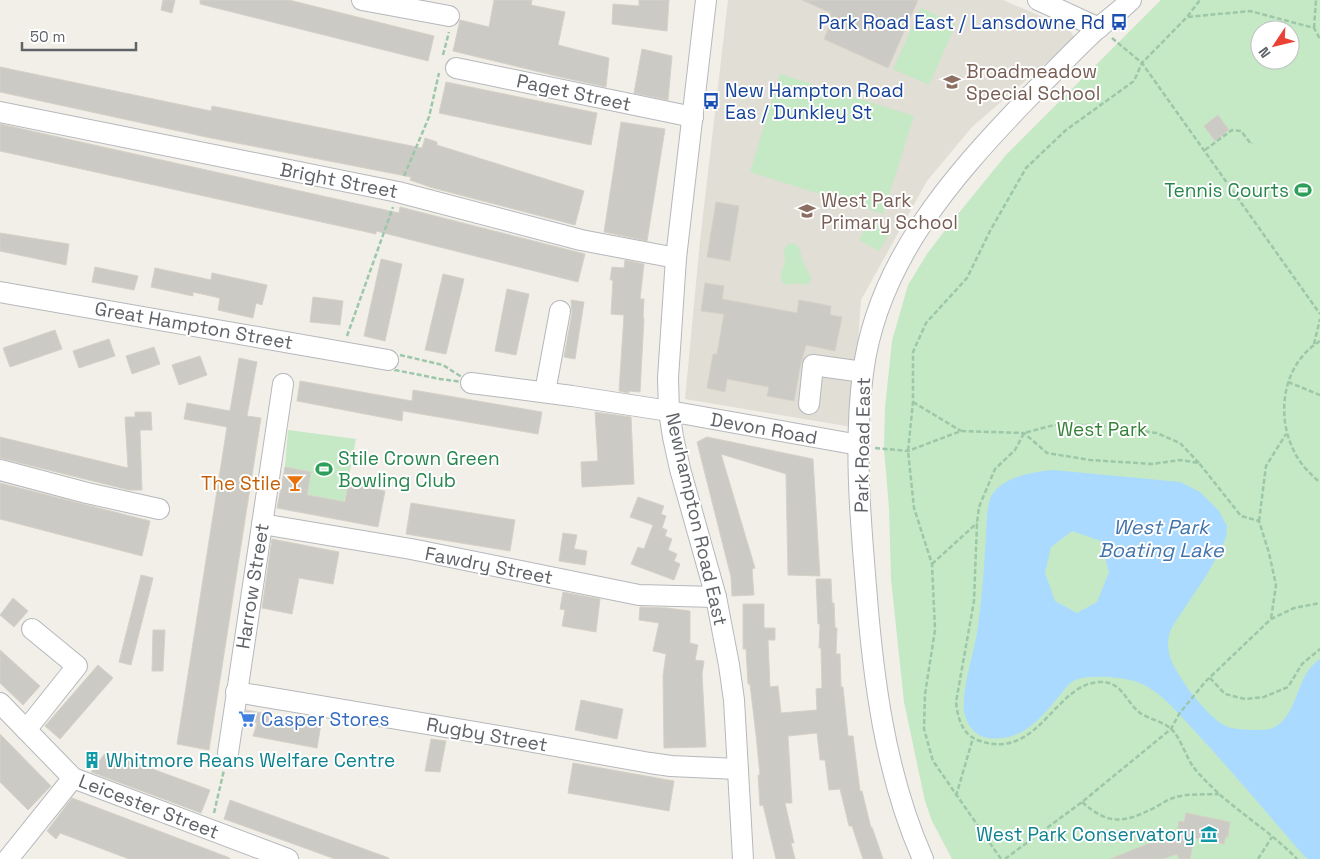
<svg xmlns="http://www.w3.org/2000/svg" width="1320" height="859" font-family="'Space Grotesk',sans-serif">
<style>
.education{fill:#e1ded6}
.green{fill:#c5e8c5;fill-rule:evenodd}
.water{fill:#aadaff;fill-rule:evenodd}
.building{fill:#cccac5;stroke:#d6d1c6}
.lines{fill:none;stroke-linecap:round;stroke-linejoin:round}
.minor-casing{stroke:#b5b8bc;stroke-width:22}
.path{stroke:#9cc7a9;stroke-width:2.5;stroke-dasharray:5 2.5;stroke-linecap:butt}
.minor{stroke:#fff;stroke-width:20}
.labels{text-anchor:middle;stroke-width:4;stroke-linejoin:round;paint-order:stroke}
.transit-label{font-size:19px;fill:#164399;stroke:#fff;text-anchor:end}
.education-label{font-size:19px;fill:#785e54;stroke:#fff;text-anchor:start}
.street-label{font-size:19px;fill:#5f6368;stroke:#fff}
.leisure-label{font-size:19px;fill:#27864d;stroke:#fff;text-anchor:end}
.park-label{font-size:19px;fill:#348238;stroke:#fff}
.food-label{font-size:19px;fill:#c56008;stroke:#fff;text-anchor:end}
.shop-label{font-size:19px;fill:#366cbe;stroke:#fff;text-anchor:start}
.culture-label{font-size:19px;fill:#0d838f;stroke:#fff;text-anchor:start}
.water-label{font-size:20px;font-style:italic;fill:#4174aa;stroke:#fff}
</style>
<rect width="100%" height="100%" fill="#f1efe8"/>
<polygon class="education" points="728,0 1003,0 1068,28 1075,38 972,127 927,181 861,300 852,427 685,399 700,241"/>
<g class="green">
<path d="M1161 0H1320V859H952L932 821 925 801 904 702 891 579 889 508 884 449 885 408 892 341 908 285 927 254 949 225 1006 155ZM1260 30H1290V60H1260Z"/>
<polygon points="921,8 956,24 929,85 893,69"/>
<polygon points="780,74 914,116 883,214 750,172"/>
<polygon points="870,220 891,231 879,251 859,240"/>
<polygon points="792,243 799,247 803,262 812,278 807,285 793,283 786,285 781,281 781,274 785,260 784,249 788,244"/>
<polygon points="288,430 356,439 344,503 307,495 311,472 285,467"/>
</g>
<path class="water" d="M1053 470 1180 482 1200 492 1219 511 1227 526 1226 537 1220 551 1206 576 1172 627C1168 636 1167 644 1169 653 1173 673 1209 720 1228 727 1236 730 1261 731 1270 729 1292 722 1295 694 1305 676 1308 670 1314 663 1320 659V859H1307C1269 816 1232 771 1192 728 1176 711 1158 688 1134 681 1120 677 1092 675 1078 679 1070 681 1065 689 1061 694 1045 713 1029 735 1002 738 993 739 984 739 976 733 970 728 965 719 964 711 962 685 973 658 977 633 983 594 985 554 987 515 988 508 989 498 994 492 1008 476 1033 472 1053 470ZM1072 531 1101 541 1109 572 1097 602 1077 613 1055 601 1045 573 1051 547Z"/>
<g class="building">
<polygon points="163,0 175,0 172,13 161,10"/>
<polygon points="200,0 289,0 434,36 428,61 200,4"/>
<polygon points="494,0 532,0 531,5 565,12 558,45 609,58 606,87 556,76 453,51 460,20 489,27"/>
<polygon points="639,0 669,0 667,31 612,24 613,4 639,6"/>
<polygon points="802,0 918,0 888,68 824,39 831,23 828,22 831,13"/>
<polygon points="642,49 672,56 668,100 634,93"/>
<polygon points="0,67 211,111 212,106 422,148 425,138 437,142 437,145 584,191 575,225 433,188 410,180 411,177 206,137 0,92"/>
<polygon points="446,82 597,113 591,145 439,113"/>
<polygon points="1218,115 1229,130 1215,141 1204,126"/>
<polygon points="621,122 665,129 647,241 604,232"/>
<polygon points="0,124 399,213 400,207 585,254 578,282 376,231 376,234 0,151"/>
<polygon points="716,202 739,206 730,261 707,257"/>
<polygon points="0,233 69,244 66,265 0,251"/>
<polygon points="381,259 402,264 385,341 364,336"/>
<polygon points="625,260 644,264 640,299 644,299 643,318 644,318 640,392 629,391 629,393 619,391 624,315 611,314 613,280 610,280 612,267 624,268"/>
<polygon points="95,267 138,276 134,290 92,282"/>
<polygon points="155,268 211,280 212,273 267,285 262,305 256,303 253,318 218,310 220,298 193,292 193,296 151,287"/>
<polygon points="443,274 464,279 446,354 425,350"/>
<polygon points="705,283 724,286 722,299 797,313 799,300 831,306 830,315 842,317 835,351 806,345 800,367 794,401 767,396 769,387 727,379 725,392 707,388 713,354 717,354 724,314 701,311"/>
<polygon points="507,289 529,294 516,355 495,351"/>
<polygon points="313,297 343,301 340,325 310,322"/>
<polygon points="571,300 584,302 575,359 564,357 572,313"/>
<polygon points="55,330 62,349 10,367 3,348"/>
<polygon points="109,339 115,356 79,368 73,351"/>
<polygon points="154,347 160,364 132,374 126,356"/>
<polygon points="200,356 207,375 179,385 172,365"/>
<polygon points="239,358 257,362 247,416 261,418 209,750 177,744 227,427 184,419 187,403 230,411"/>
<polygon points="300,381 412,401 413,390 542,412 538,434 403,411 402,421 297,401"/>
<polygon points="135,412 151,412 152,430 140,430 142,490 129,490 0,458 0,437 128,468 125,417 135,417"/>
<polygon points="595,412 631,417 634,484 582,487 581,462 598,461"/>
<polygon points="707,437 813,459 820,576 788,575 786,474 721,454 755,568 752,569 754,595 732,596 731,577 697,442"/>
<polygon points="285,467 311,472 307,495 345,502 348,484 385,491 378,527 277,508"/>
<polygon points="0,483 150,521 142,556 0,519"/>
<polygon points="638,497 664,506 661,514 666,516 662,528 667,530 665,536 672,539 668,550 677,554 674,561 680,564 674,580 631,564 638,547 644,549 653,525 630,517"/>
<polygon points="411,503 515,520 510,551 406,534"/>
<polygon points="563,533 577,535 574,549 587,551 585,565 559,561"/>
<polygon points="272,539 339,552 333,584 299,578 292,614 262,608"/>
<polygon points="141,575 153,578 131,665 119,662"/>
<polygon points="816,579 831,579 832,603 834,603 835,628 837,628 836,654 840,654 841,687 843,687 848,736 853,736 860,791 862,791 871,828 872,827 883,859 863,859 852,826 849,826 840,789 829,790 825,760 820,760 817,733 788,736 792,803 785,803 794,843 791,843 795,859 776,859 763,805 760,806 758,775 760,775 756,735 750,684 748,684 746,649 743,649 743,604 764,604 764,628 775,628 775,640 768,640 770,687 778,686 781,713 817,710 816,689 822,688 821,648 819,648 820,624 818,624"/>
<polygon points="563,592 600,599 596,632 562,626 565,610 560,609"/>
<polygon points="13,598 28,611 14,627 0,615"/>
<polygon points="640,607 667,608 690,611 690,643 698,645 695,660 704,661 702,674 706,747 664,748 663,676 666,654 653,651 659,623 639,620"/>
<polygon points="153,630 165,630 163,671 152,671"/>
<polygon points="0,650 40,686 23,705 0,683"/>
<polygon points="98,665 113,678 60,739 45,726"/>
<polygon points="581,700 623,709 617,739 575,730"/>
<polygon points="246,710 321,724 317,748 253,736 257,723 245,719"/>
<polygon points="0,734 51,786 28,810 0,782"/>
<polygon points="431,739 446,741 440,772 425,771"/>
<polygon points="106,752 210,790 201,813 91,772"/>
<polygon points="573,763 674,781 669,811 568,793"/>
<polygon points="72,798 230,858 229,859 129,859 60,833 56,839 47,831"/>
<polygon points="230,800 389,858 388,859 335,859 230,821 224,819"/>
<polygon points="1186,813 1230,822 1228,837 1226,836 1224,844 1194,838 1190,859 1179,859 1177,854 1163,859 1110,859 1177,832 1179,821 1184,822"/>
</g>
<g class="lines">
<g class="minor-casing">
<g id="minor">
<polyline points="362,0 449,16"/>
<polyline points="706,0 676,258 668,378 669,411 673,437 680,469 716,597 729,665 734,700 743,859"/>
<polyline points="1038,0 1099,28"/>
<polyline points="456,68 693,117"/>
<polyline points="0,112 398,192 581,240 676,258"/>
<polyline points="0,292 388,360"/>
<polyline points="471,383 572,396 669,411 859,445"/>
<polyline points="545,392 560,311"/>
<polyline points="809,404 813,365 863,372"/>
<polyline points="0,470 87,493 159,509"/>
<polyline points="262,524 411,549 639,595 716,597"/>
<polyline points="236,692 511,738 650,763 671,766 738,769"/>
<polyline points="0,703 73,778 288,859"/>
<polyline points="26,730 77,666 32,629"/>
<polyline points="228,753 283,384"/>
<polyline points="8,859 73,778"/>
<path d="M923 859C885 774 873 678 866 586 860 516 854 443 863 373 877 262 952 177 1026 100 1050 76 1073 51 1098 28 1109 19 1121 10 1131 0"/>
</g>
</g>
<g class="path">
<polyline points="1188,17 1250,11 1314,28 1320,39"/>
<polyline points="1314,28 1316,0"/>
<polyline points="1112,38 1142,63 1320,314"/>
<polyline points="443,55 449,32"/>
<polyline points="1205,150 1232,130 1241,131 1251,144 1252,143"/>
<polyline points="404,176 429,117 439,73"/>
<polyline points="347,336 393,207"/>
<path d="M1320 341C1276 368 1274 433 1306 469 1311 474 1314 478 1320 482"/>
<polyline points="1314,344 1320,319"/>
<polygon points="400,355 443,365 471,383 440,379 395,370 388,360"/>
<polyline points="1288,382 1320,395"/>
<polyline points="913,402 961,431"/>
<polyline points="875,448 908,451 961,431 1024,433 1047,453 1090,460 1152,464 1180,460 1199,463 1241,516 1259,521 1269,553 1276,585 1271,619"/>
<path d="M1199 463 1180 443 1157 433 1093 425H1054L1024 433 1015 450 995 469 979 507 977 523 974 601 956 702C958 719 962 735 980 741 1039 761 1055 683 1100 682 1122 681 1126 702 1140 713 1149 719 1164 722 1171 729 1179 735 1186 756 1192 765 1199 775 1209 784 1218 793 1244 816 1273 834 1297 859"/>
<polyline points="1259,521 1266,466 1286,434"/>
<polyline points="932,564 977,523"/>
<polyline points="1210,678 1225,694 1245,699 1264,697 1288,687 1302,664 1320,649"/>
<polyline points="956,796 973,738"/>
<path d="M1082 802C1110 827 1126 822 1156 807 1161 804 1167 800 1173 798 1187 793 1205 795 1219 794"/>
<polyline points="214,813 224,770"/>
<polyline points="1001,859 933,761 924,729 925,694 935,630 932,564 914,508 908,451 913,402 913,352 926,323 967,278 990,231 1026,168 1066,130 1134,81 1142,63 1187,17 1200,0"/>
<polyline points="1005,859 1082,802 1171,729 1179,714 1205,682 1271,619 1294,608 1320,603"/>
<polyline points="1258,859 1272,837"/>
</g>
<use href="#minor" class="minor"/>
</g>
<defs>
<g id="bus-bare" transform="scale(1.35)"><path d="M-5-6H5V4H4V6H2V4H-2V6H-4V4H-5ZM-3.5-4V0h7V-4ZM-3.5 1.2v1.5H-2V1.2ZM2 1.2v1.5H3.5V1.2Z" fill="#1a4fb4" stroke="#fff" stroke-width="2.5" paint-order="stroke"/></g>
<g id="school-bare" transform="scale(1.35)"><path d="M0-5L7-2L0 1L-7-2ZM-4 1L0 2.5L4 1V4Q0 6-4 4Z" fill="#8d6e63" stroke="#fff" stroke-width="2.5" paint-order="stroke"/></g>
<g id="stadium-bare" transform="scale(1.35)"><path d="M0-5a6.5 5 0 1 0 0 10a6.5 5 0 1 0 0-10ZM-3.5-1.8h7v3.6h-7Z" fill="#2e9e5b" stroke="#fff" stroke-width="2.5" paint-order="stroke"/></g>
<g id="bar-bare" transform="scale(1.35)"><path d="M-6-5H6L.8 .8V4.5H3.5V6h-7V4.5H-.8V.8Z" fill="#e8710a" stroke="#fff" stroke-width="2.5" paint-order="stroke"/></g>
<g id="supermarket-bare" transform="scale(1.35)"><path d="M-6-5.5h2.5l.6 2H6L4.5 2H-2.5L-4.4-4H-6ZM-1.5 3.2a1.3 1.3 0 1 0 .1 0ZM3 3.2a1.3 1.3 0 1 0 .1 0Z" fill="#3f7fe0" stroke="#fff" stroke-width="2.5" paint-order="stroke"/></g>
<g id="building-bare" transform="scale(1.35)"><path d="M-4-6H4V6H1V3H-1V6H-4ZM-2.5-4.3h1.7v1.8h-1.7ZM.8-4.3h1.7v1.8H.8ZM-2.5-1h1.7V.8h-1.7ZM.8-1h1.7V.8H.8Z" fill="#0f9aa8" stroke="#fff" stroke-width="2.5" paint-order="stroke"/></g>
<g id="museum-bare" transform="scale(1.35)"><path d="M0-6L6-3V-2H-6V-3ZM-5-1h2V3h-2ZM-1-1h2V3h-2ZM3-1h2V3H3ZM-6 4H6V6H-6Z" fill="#0f9aa8" stroke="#fff" stroke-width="2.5" paint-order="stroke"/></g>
</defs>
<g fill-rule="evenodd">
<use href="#bus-bare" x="1119" y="22"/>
<use href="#school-bare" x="952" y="82"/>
<use href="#bus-bare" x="711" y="101"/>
<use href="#stadium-bare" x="1303" y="190"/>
<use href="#school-bare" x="807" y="211"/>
<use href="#stadium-bare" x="324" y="469"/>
<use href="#bar-bare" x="295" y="483"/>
<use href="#supermarket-bare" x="247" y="719"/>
<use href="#building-bare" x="92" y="760"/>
<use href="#museum-bare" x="1209" y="834"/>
</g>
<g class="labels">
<g class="transit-label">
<text x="1105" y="29">Park Road East / Lansdowne Rd</text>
<text x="725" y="97" text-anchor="start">New Hampton Road<tspan x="725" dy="22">Eas / Dunkley St</tspan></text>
</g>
<g class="education-label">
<text x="966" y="78">Broadmeadow<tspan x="966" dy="22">Special School</tspan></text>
<text x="821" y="207">West Park<tspan x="821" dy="22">Primary School</tspan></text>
</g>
<g class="street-label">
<text transform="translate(574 92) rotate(12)" y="7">Paget Street</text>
<text transform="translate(339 180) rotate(11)" y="7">Bright Street</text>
<text transform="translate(194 325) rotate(10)" y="7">Great Hampton Street</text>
<text transform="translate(764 428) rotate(10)" y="7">Devon Road</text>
<text transform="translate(862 445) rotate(-89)" y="7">Park Road East</text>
<text transform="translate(697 519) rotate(77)" y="7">Newhampton Road East</text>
<text transform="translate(489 565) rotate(11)" y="7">Fawdry Street</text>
<text transform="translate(252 586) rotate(-81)" y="7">Harrow Street</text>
<text transform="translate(487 734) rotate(10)" y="7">Rugby Street</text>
<text transform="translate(149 806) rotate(21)" y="7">Leicester Street</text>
</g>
<g class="leisure-label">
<text x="1289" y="197">Tennis Courts</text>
<text x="338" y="465" text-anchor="start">Stile Crown Green<tspan x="338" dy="22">Bowling Club</tspan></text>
</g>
<g class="park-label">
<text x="1102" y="436">West Park</text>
</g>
<g class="food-label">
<text x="281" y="490">The Stile</text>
</g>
<g class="shop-label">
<text x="261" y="726">Casper Stores</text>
</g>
<g class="culture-label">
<text x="106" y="767">Whitmore Reans Welfare Centre</text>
<text x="1195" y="841" text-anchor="end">West Park Conservatory</text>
</g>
<g class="water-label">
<text x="1161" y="534">West Park<tspan x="1161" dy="23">Boating Lake</tspan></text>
</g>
</g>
<g transform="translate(1275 45) rotate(235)"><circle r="24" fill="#ffffff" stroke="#bfc1c3"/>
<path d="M0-4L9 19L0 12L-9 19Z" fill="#ea4335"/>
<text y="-8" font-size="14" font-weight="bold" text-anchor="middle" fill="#5f6368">N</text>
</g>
<path d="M22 42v8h114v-8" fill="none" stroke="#5f6368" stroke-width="2.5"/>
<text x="30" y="42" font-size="15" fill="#5f6368" stroke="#ffffff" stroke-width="4" paint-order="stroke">50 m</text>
</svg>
